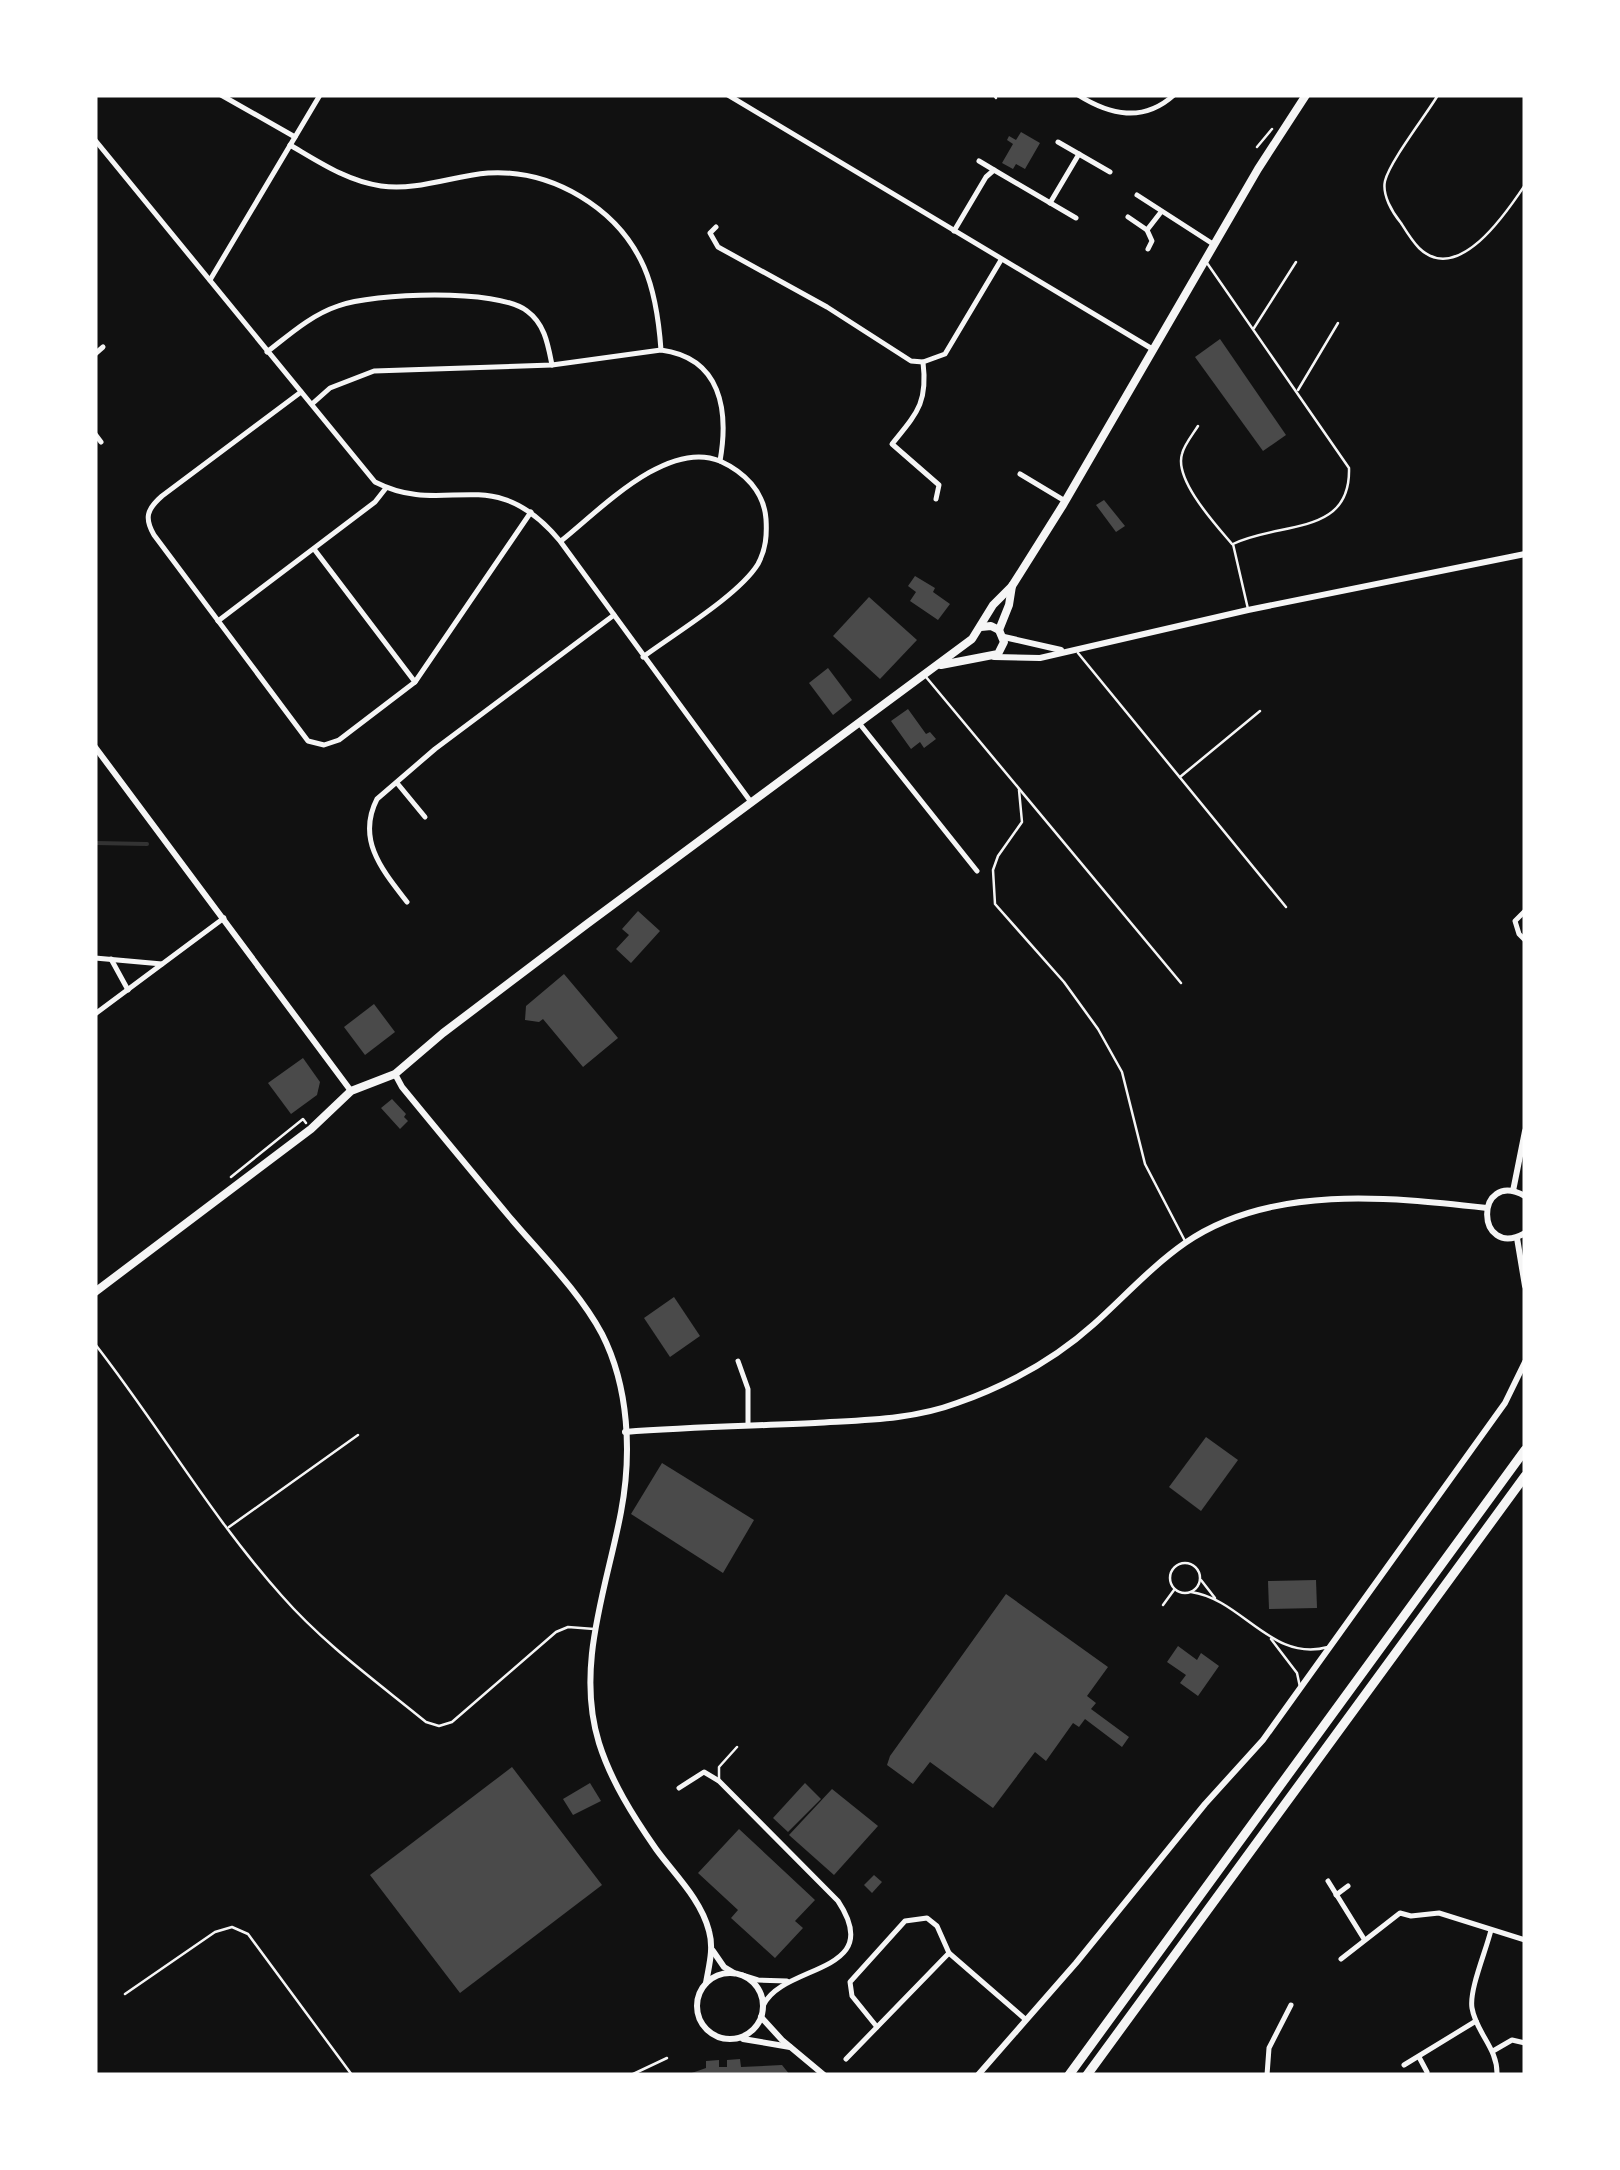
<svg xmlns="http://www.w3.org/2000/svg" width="1620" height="2170" font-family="Arial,sans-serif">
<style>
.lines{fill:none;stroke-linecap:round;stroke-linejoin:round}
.stream{stroke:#333;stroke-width:4}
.building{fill:#4a4a4a}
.path{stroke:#f5f5f5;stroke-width:2.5}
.service{stroke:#f5f5f5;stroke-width:2.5}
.minor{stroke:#f5f5f5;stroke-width:5}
.tertiary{stroke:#f5f5f5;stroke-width:6}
.secondary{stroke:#f5f5f5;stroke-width:8}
.trunk{stroke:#f5f5f5;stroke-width:9}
</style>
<rect width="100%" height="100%" fill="#111"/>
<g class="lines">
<polyline class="stream" points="95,843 147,844"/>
</g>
<g class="building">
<polygon points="1021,132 1040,143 1025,169 1016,164 1013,169 1002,163 1013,144 1007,140 1009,136 1016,140"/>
<polygon points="1220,339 1286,435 1263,451 1195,357"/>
<polygon points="1104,500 1125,526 1116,532 1096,505"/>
<polygon points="915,576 935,588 933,592 950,604 938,620 910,601 916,592 908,586"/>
<polygon points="869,597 917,640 880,679 833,636"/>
<polygon points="828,668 852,700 833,715 809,683"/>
<polygon points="908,709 926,734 930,732 936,739 924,748 920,742 911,749 891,721"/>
<polygon points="638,911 660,931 631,963 616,949 629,935 622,929"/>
<polygon points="564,974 618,1038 583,1067 543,1019 539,1022 525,1020 526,1006"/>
<polygon points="374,1004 395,1032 365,1055 344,1027"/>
<polygon points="303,1058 320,1082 317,1095 291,1114 268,1083"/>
<polygon points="392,1099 406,1114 404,1117 408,1121 400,1129 381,1108"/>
<polygon points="674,1297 700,1336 670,1357 644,1318"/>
<polygon points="1206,1437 1238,1460 1201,1511 1169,1487"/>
<polygon points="662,1463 754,1520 723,1573 631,1514"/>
<polygon points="1316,1580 1317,1608 1269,1609 1268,1581"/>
<polygon points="1006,1594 1108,1667 1087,1696 1096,1703 1091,1709 1129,1737 1122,1747 1085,1719 1079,1727 1073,1723 1046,1761 1035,1752 993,1808 930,1762 913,1784 887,1765 890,1756"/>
<polygon points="1178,1646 1197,1660 1201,1653 1219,1666 1198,1696 1180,1683 1186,1675 1167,1662"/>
<polygon points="512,1767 602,1885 460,1993 370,1875"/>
<polygon points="590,1783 601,1801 573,1815 563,1799"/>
<polygon points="805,1783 821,1799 788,1832 773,1818"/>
<polygon points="832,1789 878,1826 834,1875 789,1835"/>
<polygon points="739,1829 815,1900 795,1921 803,1928 775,1958 731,1918 738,1910 698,1873"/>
<polygon points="874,1875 882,1882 872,1893 864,1885"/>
<polygon points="740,2059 741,2067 782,2065 790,2075 686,2075 706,2068 706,2061 719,2060 719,2067 727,2067 727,2060"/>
</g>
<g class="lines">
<g class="path">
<polyline points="1257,147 1272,129"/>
<polyline points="231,1177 303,1119 306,1123"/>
</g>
<g class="service">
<polyline points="994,95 996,98"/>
<path d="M1438 95C1426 115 1390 161 1385 181 1382 195 1392 212 1401 223 1406 231 1412 241 1419 248 1458 286 1507 212 1525 185"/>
<path d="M1207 263 1349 468C1351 537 1280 521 1233 544L1248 609"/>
<polyline points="1254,328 1296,262"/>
<polyline points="1298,390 1338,323"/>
<path d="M1198 426C1193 434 1184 445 1182 454 1174 480 1216 525 1232 544"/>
<polyline points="1078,653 1286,907"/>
<polyline points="926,677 1181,983"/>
<polyline points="1180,777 1260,711"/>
<polyline points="1019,790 1022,822 998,856 993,870 995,904 1064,982 1098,1029 1122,1072 1145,1164 1185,1241"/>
<path d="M95 1344C159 1426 212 1518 282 1596 324 1644 377 1682 426 1722L439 1726 452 1722 556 1632 568 1627 594 1629"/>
<polyline points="229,1527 358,1435"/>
<circle cx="1185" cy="1578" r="15"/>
<polyline points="1201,1580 1215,1598"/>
<path d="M1191 1592C1242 1599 1272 1663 1328 1647"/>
<polyline points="1163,1605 1174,1590"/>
<polyline points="1271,1639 1297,1673 1300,1687"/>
<polyline points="719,1779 719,1767 737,1747"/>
<polyline points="125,1994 215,1932 232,1927 248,1934 352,2075"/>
<polyline points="631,2075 667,2058"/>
</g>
<g class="minor">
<polyline points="221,95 295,137"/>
<polyline points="728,95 1154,350"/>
<path d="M1078 95C1110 115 1143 123 1174 95"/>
<path d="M95 140 375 482C447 519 492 459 560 541L751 802"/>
<polyline points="1058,142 1110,172"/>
<path d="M290 145C319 162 347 181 381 186 418 191 452 176 488 173 552 169 618 208 644 267 655 292 659 322 661 350 721 358 729 410 720 461 744 472 764 491 766 519 767 535 766 549 758 564 739 595 674 634 643 657"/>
<polyline points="979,161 994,170"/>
<polyline points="1137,195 1213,244"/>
<polyline points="1050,203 1079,154"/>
<polyline points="1128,217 1147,230"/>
<polyline points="716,227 710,233 718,247 827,307 911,361 923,362"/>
<polyline points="954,231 986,177 994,170 1076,218"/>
<polyline points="1148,249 1152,241 1147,230 1161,212"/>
<polyline points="210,280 320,95"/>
<path d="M267 352C289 335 311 315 338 306 373 293 498 288 527 311 545 324 548 345 552 365"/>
<polyline points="95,354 103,347"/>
<path d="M301 392 162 496C147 509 144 518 154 535L308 741 324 745 339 740 415 682 531 512"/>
<polyline points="312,404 330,388 374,371 552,365 661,350"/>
<polyline points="95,434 101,442"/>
<polyline points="1020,474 1065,501"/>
<path d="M936 499 939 485 892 444C917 413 928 403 923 362L945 354 1001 260"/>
<path d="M561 541C600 510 667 439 720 461"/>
<polyline points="314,549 415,682"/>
<polyline points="218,621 375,502 386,488"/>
<polyline points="859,723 977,871"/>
<polyline points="397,783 425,817"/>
<path d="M407 902C383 871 356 840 377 799L435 749 614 615"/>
<polyline points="1525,911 1515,921 1519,934 1525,940"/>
<polyline points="95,958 162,964"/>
<polyline points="111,959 128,990"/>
<polyline points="95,1014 224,918"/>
<polyline points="738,1361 748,1389 748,1425"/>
<path d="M679 1788 704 1772 719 1781 838 1901C887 1975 782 1963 763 2006"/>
<polyline points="1328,1881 1364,1939"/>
<polyline points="1336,1895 1348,1886"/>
<path d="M1491 1930C1486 1951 1469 1990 1472 2008 1476 2033 1498 2048 1497 2075"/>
<polyline points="1341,1959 1400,1913 1411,1916 1439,1913 1525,1940"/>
<polyline points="742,1975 758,1980 787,1981"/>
<polyline points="877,2027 852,1996 850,1982 905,1921 927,1918 937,1926 949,1953"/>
<polyline points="1493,2051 1512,2040 1525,2043"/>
<polyline points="1419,2057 1427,2072"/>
<polyline points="846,2059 949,1953 1025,2019"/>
<polyline points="1404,2065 1476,2021"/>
<polyline points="1267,2075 1269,2048 1291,2005"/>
</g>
<g class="tertiary">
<polyline points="1004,637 1061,650"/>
<polyline points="994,657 1040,658 1248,610 1525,554"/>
<polyline points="95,747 351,1091"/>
<path d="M395 1074 402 1087C439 1132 476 1177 513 1221 543 1256 580 1293 602 1334 629 1387 632 1454 621 1512 607 1587 575 1666 599 1743 611 1781 633 1816 656 1849 674 1874 701 1899 709 1931 714 1949 709 1965 706 1983"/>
<polyline points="1513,1191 1525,1131"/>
<path d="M1525 1196C1474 1168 1475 1261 1525 1233"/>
<polyline points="1517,1238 1525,1286"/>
<path d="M625 1432C689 1427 752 1426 815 1423 862 1420 912 1420 957 1403 1008 1385 1054 1360 1094 1324 1124 1297 1152 1266 1185 1243 1270 1184 1389 1197 1487 1208"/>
<polyline points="713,1951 724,1967 734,1973"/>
<circle cx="730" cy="2006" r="33"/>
<polyline points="761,2017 782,2040 824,2075"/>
<polyline points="743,2039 790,2047"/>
<polyline points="978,2075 1076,1963 1205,1804 1263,1740 1505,1403 1525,1362"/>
</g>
<g class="secondary">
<polyline points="999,630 1009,605 1012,586"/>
<polyline points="941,665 998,654 1004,642 999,630 991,626 981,627"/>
<polyline points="95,1292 311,1129 351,1091 395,1074 443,1033 587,924 972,639 993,605 1012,586 1063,505 1258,169 1306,95"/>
</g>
<g class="trunk">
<polyline points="1069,2075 1525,1450"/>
<polyline points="1087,2075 1525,1476"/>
</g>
</g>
<rect width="1620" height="2170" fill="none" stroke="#ffffff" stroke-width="195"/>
</svg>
